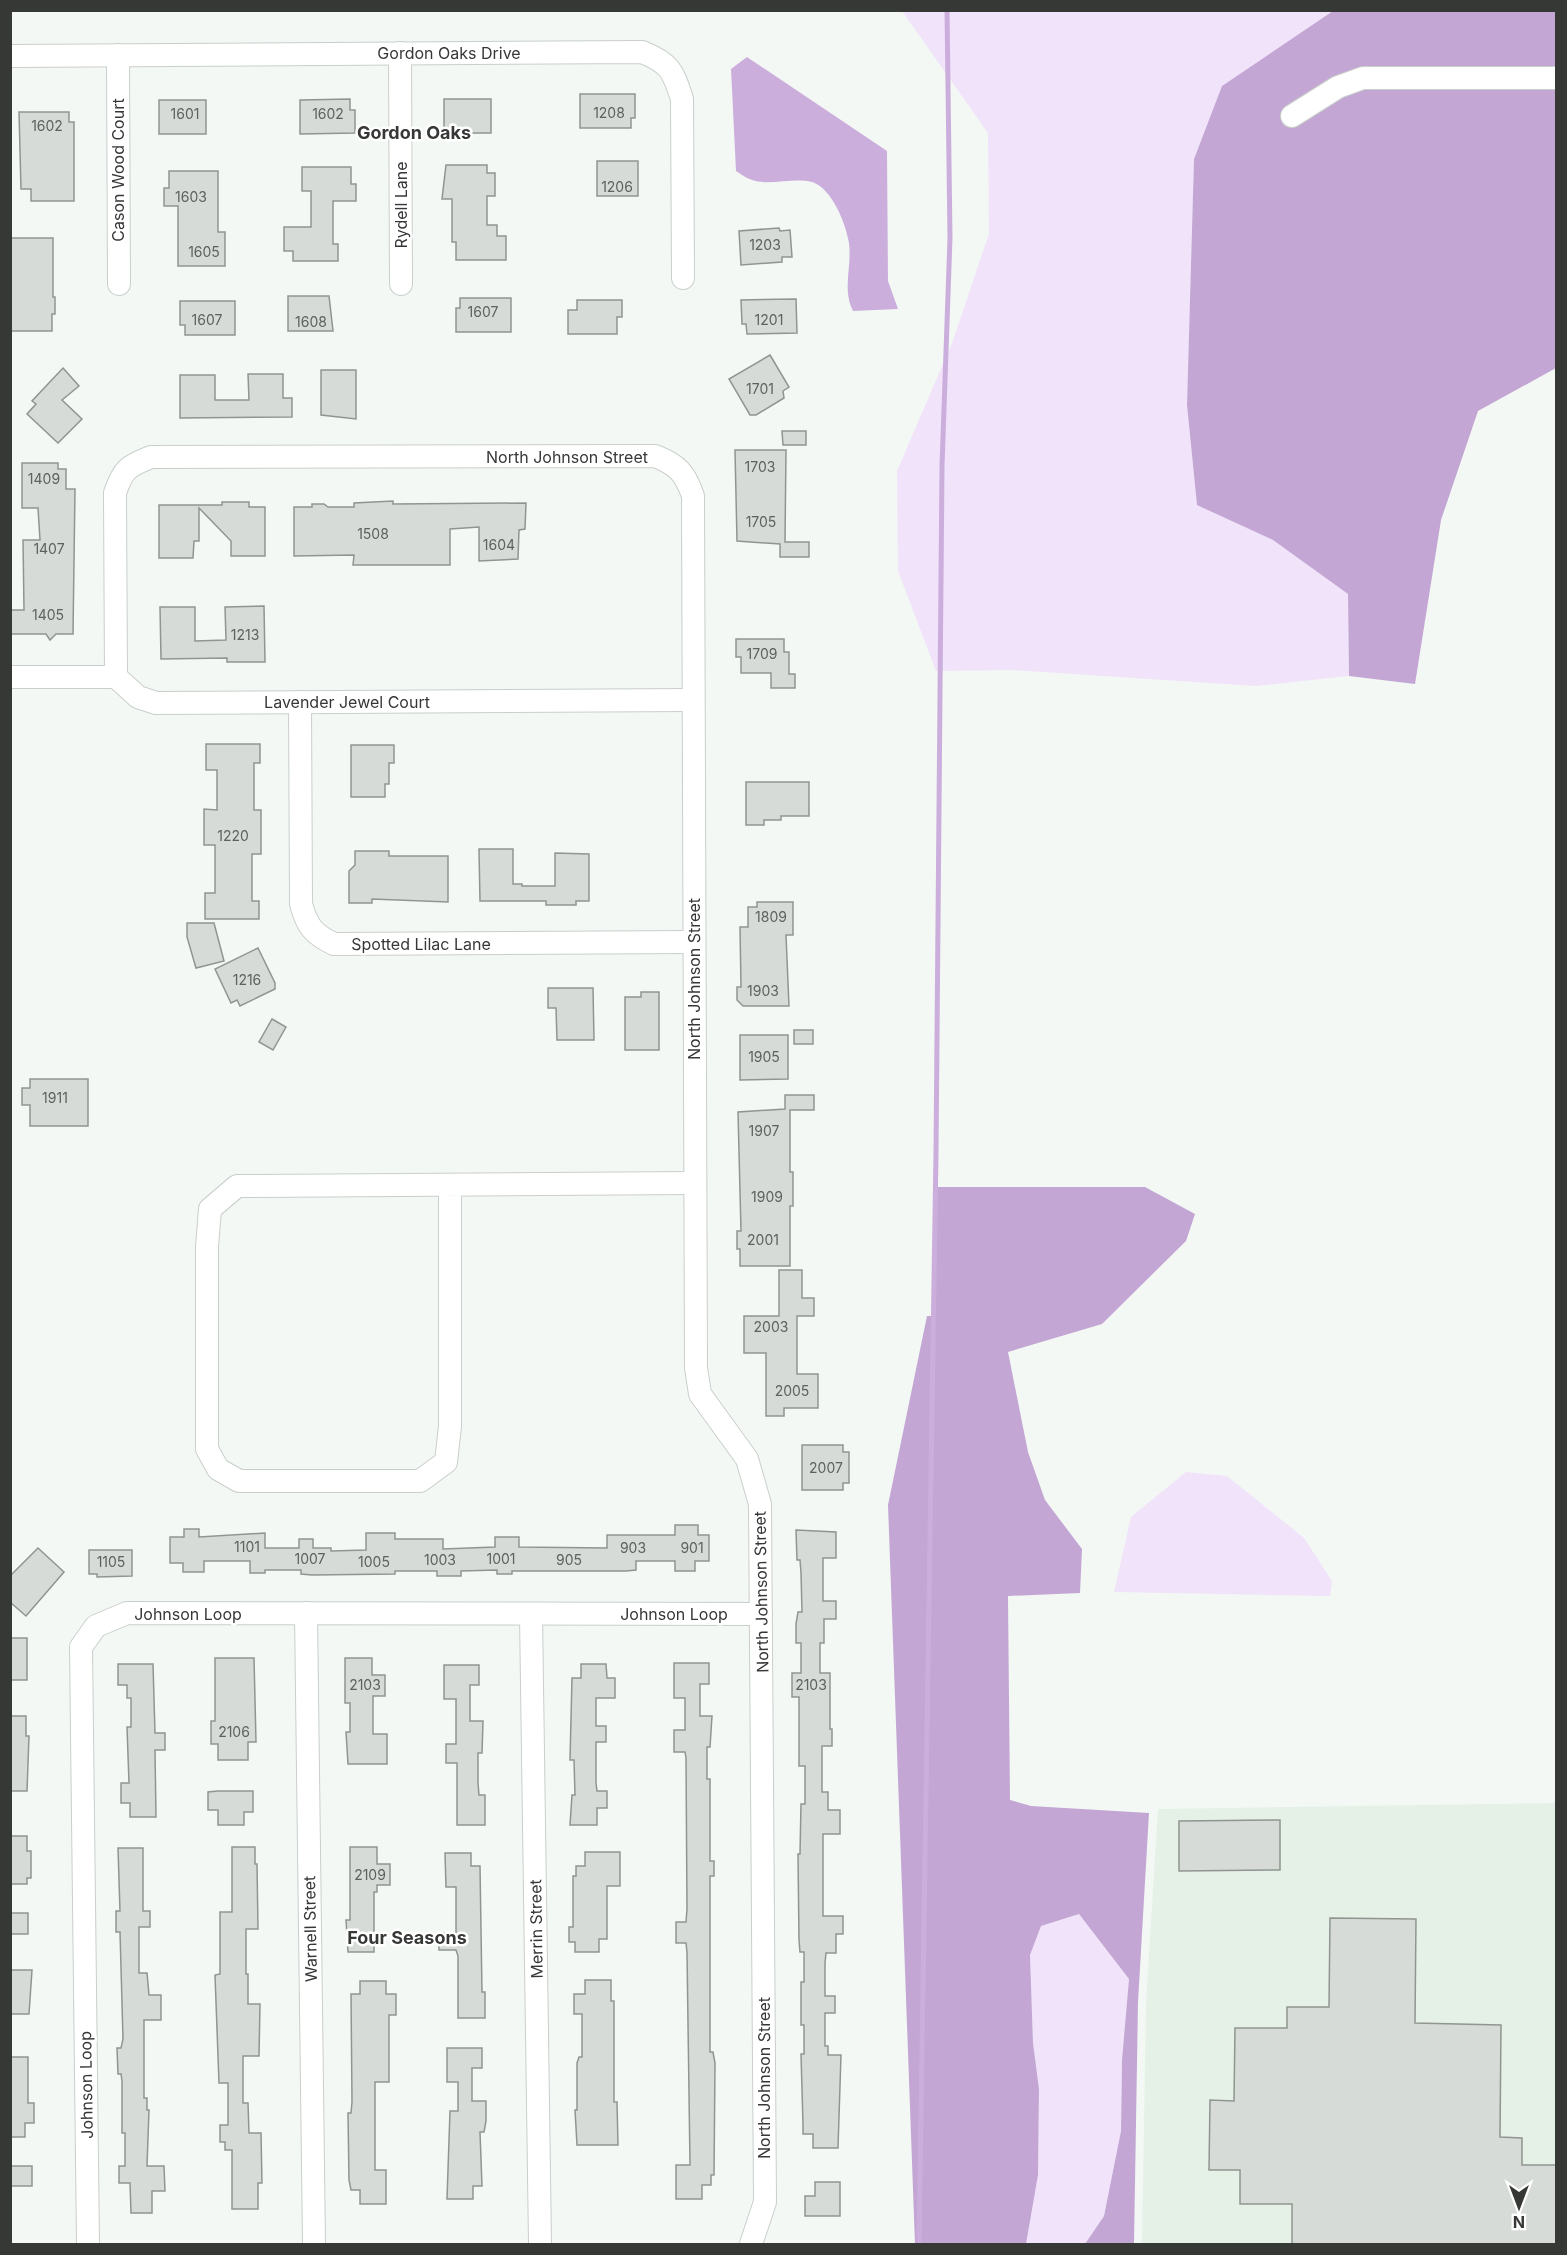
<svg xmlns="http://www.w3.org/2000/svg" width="1567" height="2255" font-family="Inter,sans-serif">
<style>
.built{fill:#e5f1e7}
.green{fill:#f1e3fa}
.forest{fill:#c3a6d4}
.water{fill:#cbaedc}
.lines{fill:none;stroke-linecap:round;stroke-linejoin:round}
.stream{stroke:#cbaedc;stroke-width:5}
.building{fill:#d6dbd7;stroke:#909590;stroke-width:1.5}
.street-casing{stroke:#c9cfca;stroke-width:24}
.street{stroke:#fff;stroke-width:22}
.labels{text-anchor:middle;stroke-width:5;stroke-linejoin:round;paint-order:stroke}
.number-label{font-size:14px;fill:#5e615e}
.street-label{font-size:16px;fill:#363836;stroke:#fff}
.neighbourhood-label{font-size:18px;font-weight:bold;fill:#363836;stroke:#fff}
</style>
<rect width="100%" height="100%" fill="#f3f8f4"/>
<polygon class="built" points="1556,1620 1556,2244 1142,2244 1146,2003 1158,1809 1555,1803"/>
<g class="green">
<polygon points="902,11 1333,11 1222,86 1194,159 1187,405 1197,504 1273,540 1348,594 1349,676 1256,686 1011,670 936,671 898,571 897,471 952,343 989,234 988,133"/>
<polygon points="1186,1472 1227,1476 1304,1538 1332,1581 1330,1596 1114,1592 1131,1517"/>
<polygon points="1079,1914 1129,1979 1122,2060 1121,2131 1104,2216 1085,2244 1026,2244 1038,2174 1039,2089 1033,2043 1030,1955 1041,1926"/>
</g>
<g class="forest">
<polygon points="1333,11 1556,11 1556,368 1478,411 1441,520 1415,684 1349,676 1348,594 1273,540 1197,505 1187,405 1194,159 1222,86"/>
<polygon points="934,1187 1145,1187 1195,1214 1186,1241 1102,1324 1008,1352 1028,1452 1045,1500 1082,1549 1080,1593 1008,1596 1010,1800 1031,1806 1149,1813 1138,2002 1134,2244 1085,2244 1104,2216 1121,2131 1122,2060 1129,1979 1079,1914 1041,1926 1030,1955 1033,2043 1039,2089 1038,2175 1026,2244 915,2244 888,1505 927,1316 933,1316"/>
</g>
<path class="water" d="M747 57 887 151 888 281 898 309 853 311C842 289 852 267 849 243 846 224 832 188 812 182 793 177 770 186 752 180 746 178 741 174 736 171L731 69Z"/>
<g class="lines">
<polyline class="stream" points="919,2244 936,1153 942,466 950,238 947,10"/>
</g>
<g class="building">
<polygon points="580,94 635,94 635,118 631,118 631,128 580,128"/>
<polygon points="350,99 350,110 355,110 355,133 300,134 300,100"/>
<rect x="444" y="99" width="47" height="34"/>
<rect x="159" y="100" width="47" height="34"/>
<polygon points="19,112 69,112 69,122 74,122 74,201 31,201 31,189 21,189"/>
<rect x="597" y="161" width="41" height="35"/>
<polygon points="446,165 487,165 487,173 495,173 495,196 487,196 487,225 497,225 497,236 506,236 506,260 456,260 456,242 452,242 452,199 442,199"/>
<polygon points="302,167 351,167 351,184 356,184 356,201 333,201 333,244 338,244 338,261 293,261 293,251 284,251 284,227 311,227 311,191 302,191"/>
<polygon points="169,171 218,171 218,232 225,232 225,266 178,266 178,206 164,206 164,188 169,188"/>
<polygon points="779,228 780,231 790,230 792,257 782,257 782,262 741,265 739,231"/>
<polygon points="10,238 53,238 53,297 55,297 55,314 52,314 52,331 11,331"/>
<polygon points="288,296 329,296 333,331 288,331"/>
<polygon points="460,298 511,298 511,332 456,332 456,308 460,308"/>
<polygon points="796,299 797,333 747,334 746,324 742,324 741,300"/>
<polygon points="577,300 622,300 622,317 617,317 617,334 568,334 568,310 577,310"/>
<polygon points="180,301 235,301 235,335 185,335 185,325 180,325"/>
<polygon points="770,355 789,387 783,391 784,398 756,415 750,415 729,379"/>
<polygon points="63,368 79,386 62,400 82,419 58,443 27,414 36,404 32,401"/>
<polygon points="321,370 356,370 356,419 321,415"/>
<polygon points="248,374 283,374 283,398 292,398 292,417 180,418 180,375 215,375 215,400 249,400"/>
<polygon points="782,431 806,431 806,445 783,445"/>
<polygon points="735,450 786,450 785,542 809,542 809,557 780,557 780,544 737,541"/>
<polygon points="22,463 58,463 58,469 66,469 66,489 75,489 73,634 56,634 50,640 46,634 10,634 10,610 24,610 23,540 40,540 38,508 22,508"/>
<polygon points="393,501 393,504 526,503 525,529 519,530 518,559 479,561 479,527 450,529 450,565 353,565 354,555 294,556 294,507 312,507 312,504 324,504 328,507 354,507 354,503"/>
<polygon points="222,502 249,502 249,507 265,507 265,556 231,556 231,541 199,508 199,541 194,541 193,558 159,558 159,505 222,505"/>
<polygon points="264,606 265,662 227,662 227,658 161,659 160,607 195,607 195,641 226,640 225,607"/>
<polygon points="736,639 784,639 784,652 789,652 789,674 795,674 795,688 771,688 771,673 741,673 741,657 736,657"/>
<polygon points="206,744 260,744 260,763 254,763 254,810 261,810 261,854 252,854 252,901 259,901 259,919 205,919 205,893 215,893 215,845 204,845 204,809 217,810 217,770 206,770"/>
<polygon points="351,745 394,745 394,763 389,763 389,784 385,784 385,797 351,797"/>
<polygon points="746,782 809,782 809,816 781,816 781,820 764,820 764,825 746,825"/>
<polygon points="479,849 513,849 513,884 522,884 522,886 555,886 555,853 589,854 589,901 576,901 576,905 546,905 546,901 480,901"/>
<polygon points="355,851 389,851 389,856 448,856 448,902 372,899 372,903 349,903 349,871 355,865"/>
<polygon points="757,902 793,902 793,935 786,935 789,1006 743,1006 737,1000 737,987 741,987 740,927 748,927 748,907 757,907"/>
<polygon points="187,923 214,923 224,961 196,968 187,937"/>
<polygon points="258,948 275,983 275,989 240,1006 237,1000 231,1003 215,969"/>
<polygon points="548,988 593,988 594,1040 557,1040 556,1008 548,1008"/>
<polygon points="641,992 659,992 659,1050 625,1050 625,997 641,997"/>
<polygon points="272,1019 286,1027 273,1050 259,1042"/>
<rect x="794" y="1030" width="19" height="14"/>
<polygon points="740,1035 788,1035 788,1079 740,1080"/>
<polygon points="30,1079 88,1079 88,1126 30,1126 30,1105 22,1105 22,1088 30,1088"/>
<polygon points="785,1095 814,1095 814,1110 790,1110 790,1172 793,1172 793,1206 790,1206 790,1266 740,1266 740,1249 737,1249 737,1231 741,1231 738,1112 785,1109"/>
<polygon points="779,1270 802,1270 802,1298 814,1298 814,1316 797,1316 797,1374 818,1374 818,1408 784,1408 784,1416 766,1416 766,1353 744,1353 744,1316 779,1316"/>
<polygon points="802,1445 843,1445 843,1452 849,1452 849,1483 843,1483 843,1490 802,1490"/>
<polygon points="675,1525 698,1525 698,1535 709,1535 709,1561 695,1561 695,1571 675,1571 675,1561 636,1561 636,1570 626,1571 512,1571 512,1574 497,1574 497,1570 461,1571 461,1576 437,1576 437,1571 395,1571 395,1574 312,1575 301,1574 301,1570 265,1570 265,1573 250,1573 250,1561 204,1561 204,1572 183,1572 183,1563 170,1563 170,1537 184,1537 184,1529 199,1529 199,1537 265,1533 265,1548 299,1548 299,1539 313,1539 313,1548 331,1548 331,1551 366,1550 366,1533 395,1533 395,1539 443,1539 443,1549 495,1547 495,1537 519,1537 519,1547 607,1548 607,1535 675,1535"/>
<polygon points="796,1530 836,1532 836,1558 823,1558 823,1601 836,1601 836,1619 824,1619 824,1643 820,1643 820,1673 830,1673 830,1729 832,1729 832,1746 822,1746 822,1792 828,1792 828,1810 840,1810 840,1834 823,1834 823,1916 843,1916 843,1934 836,1934 836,1953 826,1953 825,1963 825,1996 835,1996 835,2013 825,2013 825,2046 828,2046 828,2055 841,2055 838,2148 813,2148 813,2134 803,2134 803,2124 801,2054 804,2054 804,2025 801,2025 801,1982 804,1982 804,1952 800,1952 799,1940 798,1854 800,1854 801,1804 805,1804 805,1766 799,1766 799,1697 792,1697 792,1673 801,1673 801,1643 796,1643 796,1624 798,1612 802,1612 801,1573 800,1560 797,1560"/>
<polygon points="38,1548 64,1572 26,1616 10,1602 10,1576"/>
<polygon points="89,1550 132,1550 132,1576 97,1577 97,1574 89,1574"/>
<rect x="10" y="1638" width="17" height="42"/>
<polygon points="215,1658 254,1658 256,1742 248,1742 248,1760 218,1760 218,1744 211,1744 211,1721 215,1721"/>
<polygon points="345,1658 372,1658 372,1675 385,1675 385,1696 373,1696 373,1734 387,1734 387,1764 348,1764 346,1732 350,1732 350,1703 345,1703"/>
<polygon points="674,1663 709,1663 709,1684 700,1684 700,1716 712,1716 710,1747 707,1747 707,1779 710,1779 710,1861 714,1861 714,1876 710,1876 710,2052 713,2052 715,2063 714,2175 711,2175 711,2185 702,2185 702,2199 676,2199 676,2165 690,2165 687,1952 686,1943 676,1943 676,1922 686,1922 687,1909 686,1758 685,1752 674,1752 674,1730 685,1730 685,1698 674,1698"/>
<polygon points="118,1664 153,1664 155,1733 165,1733 165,1750 155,1750 156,1817 130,1817 130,1803 121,1803 121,1783 129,1783 127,1727 131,1727 131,1698 127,1698 127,1685 118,1685"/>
<polygon points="581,1664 606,1664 607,1678 615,1678 615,1698 596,1698 596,1726 606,1726 606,1742 596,1742 596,1783 597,1791 607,1791 607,1808 597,1808 597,1825 570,1825 572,1795 575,1795 574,1760 570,1760 572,1678 581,1678"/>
<polygon points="444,1665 479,1665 479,1685 470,1685 470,1721 483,1721 482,1753 478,1753 478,1783 479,1795 485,1795 485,1825 457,1825 457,1763 446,1763 446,1744 456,1744 456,1699 444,1699"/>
<polygon points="10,1716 26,1716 26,1736 29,1736 27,1791 10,1791"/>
<polygon points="218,1791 253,1791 253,1812 244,1812 244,1825 218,1825 218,1810 208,1810 208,1792"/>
<polygon points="1280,1820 1280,1870 1179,1871 1179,1821"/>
<polygon points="10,1836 27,1836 27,1851 31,1851 31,1878 27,1878 27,1884 10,1884"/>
<polygon points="232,1847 255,1847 255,1864 257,1864 258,1929 246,1929 246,1974 248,1974 248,2004 260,2004 259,2056 243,2056 243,2103 248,2103 249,2133 261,2133 262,2183 258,2183 258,2209 232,2209 232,2150 225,2150 225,2142 220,2142 220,2125 228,2125 228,2083 219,2083 215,1975 220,1974 220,1912 232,1912"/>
<polygon points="350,1847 377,1847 377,1864 390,1864 390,1885 377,1885 377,1892 374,1892 374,1952 348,1952 346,1920 350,1920"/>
<polygon points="118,1848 143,1848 143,1911 150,1911 150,1927 139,1927 139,1973 147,1973 149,1995 161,1995 161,2020 144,2020 144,2098 147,2098 147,2110 149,2110 147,2166 164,2166 165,2191 152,2191 152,2213 131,2213 130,2183 119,2183 119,2166 125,2166 125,2133 122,2133 122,2081 121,2074 118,2074 117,2048 121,2048 123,2039 120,1932 116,1932 116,1911 120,1911"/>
<polygon points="585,1852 620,1852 620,1886 607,1886 607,1939 599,1939 599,1952 575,1952 575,1942 569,1942 569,1927 573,1927 573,1876 576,1876 576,1866 585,1866"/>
<polygon points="445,1853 471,1853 471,1866 480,1866 482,1992 485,1992 485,2018 458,2018 458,1956 456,1950 439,1950 439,1933 456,1933 456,1887 446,1887"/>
<rect x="10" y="1913" width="18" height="21"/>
<polygon points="1330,1918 1416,1919 1415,2023 1501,2025 1500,2137 1522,2138 1522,2165 1557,2165 1557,2244 1292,2244 1292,2204 1240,2204 1240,2170 1209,2170 1210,2100 1234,2101 1235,2028 1287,2028 1287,2007 1329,2007"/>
<polygon points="10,1970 32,1970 29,2014 10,2014"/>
<polygon points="585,1980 611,1980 611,2001 614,2001 614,2102 617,2102 618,2145 577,2145 575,2110 577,2110 577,2063 579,2057 582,2057 582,2014 574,2014 574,1994 585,1994"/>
<polygon points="360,1981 386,1981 386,1994 396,1994 396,2015 389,2015 389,2082 375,2082 375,2170 386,2170 386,2204 360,2204 360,2190 351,2190 349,2180 348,2113 351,2113 352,2102 351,1994 360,1994"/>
<polygon points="447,2048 482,2048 482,2068 472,2068 472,2101 486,2101 486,2121 484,2132 480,2132 482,2186 473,2186 473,2199 447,2199 450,2111 458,2111 458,2082 447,2082"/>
<polygon points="10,2057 28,2057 28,2103 34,2103 34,2123 25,2123 25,2137 10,2137"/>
<rect x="10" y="2166" width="22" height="20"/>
<polygon points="815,2182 840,2182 840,2216 805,2216 805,2196 815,2196"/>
</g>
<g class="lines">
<g class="street-casing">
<g id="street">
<polyline points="400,53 401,284"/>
<polyline points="118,55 119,284"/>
<path d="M10 56 642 52C670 63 673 71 682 99L683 278"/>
<polyline points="1292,116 1338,87 1363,78 1556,78"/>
<polyline points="10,677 116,677 138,697 156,703 692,700"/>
<path d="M116 677 115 493C123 469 128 466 151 457L655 456C678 465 685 473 693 496L696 1368 700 1394 747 1459 760 1504 765 2202 751 2244"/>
<path d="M300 702 301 904C307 926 313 934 334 944L694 942"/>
<polyline points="450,1185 450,1426 446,1462 420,1481 239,1481 218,1469 207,1449 207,1247 210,1209 237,1186 695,1183"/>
<polyline points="306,1613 314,2244"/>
<polyline points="531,1614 540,2244"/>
<polyline points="88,2244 81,1647 96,1626 127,1613 761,1614"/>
</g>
</g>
<use href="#street" class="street"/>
</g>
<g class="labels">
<g class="number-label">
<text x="609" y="118">1208</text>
<text x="185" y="119">1601</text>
<text x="328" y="119">1602</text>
<text x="47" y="131">1602</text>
<text x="617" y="192">1206</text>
<text x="191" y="202">1603</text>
<text x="765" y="250">1203</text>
<text x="204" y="257">1605</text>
<text x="483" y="317">1607</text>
<text x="207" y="325">1607</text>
<text x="769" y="325">1201</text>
<text x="311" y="327">1608</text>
<text x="760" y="394">1701</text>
<text x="760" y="472">1703</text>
<text x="44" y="484">1409</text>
<text x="761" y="527">1705</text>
<text x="373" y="539">1508</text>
<text x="499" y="550">1604</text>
<text x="49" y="554">1407</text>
<text x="48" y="620">1405</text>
<text x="245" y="640">1213</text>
<text x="762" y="659">1709</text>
<text x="233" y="841">1220</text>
<text x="771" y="922">1809</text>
<text x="247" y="985">1216</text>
<text x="763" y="996">1903</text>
<text x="764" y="1062">1905</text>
<text x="55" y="1103">1911</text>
<text x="764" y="1136">1907</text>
<text x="767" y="1202">1909</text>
<text x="763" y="1245">2001</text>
<text x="771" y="1332">2003</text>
<text x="792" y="1396">2005</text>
<text x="826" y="1473">2007</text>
<text x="247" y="1552">1101</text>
<text x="633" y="1553">903</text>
<text x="692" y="1553">901</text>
<text x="310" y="1564">1007</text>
<text x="501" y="1564">1001</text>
<text x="440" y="1565">1003</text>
<text x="569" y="1565">905</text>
<text x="111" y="1567">1105</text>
<text x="374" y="1567">1005</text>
<text x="365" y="1690">2103</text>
<text x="811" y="1690">2103</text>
<text x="234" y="1737">2106</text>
<text x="370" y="1880">2109</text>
</g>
<g class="street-label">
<text x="449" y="59">Gordon Oaks Drive</text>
<text transform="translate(118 170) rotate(-90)" y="6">Cason Wood Court</text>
<text transform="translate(401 205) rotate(-90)" y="6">Rydell Lane</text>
<text x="567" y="463">North Johnson Street</text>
<text x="347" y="708">Lavender Jewel Court</text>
<text x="421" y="950">Spotted Lilac Lane</text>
<text transform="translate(694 979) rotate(-90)" y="6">North Johnson Street</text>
<text transform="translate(761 1592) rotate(-91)" y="6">North Johnson Street</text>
<text x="188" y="1620">Johnson Loop</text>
<text x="674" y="1620">Johnson Loop</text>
<text transform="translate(310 1929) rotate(-91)" y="6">Warnell Street</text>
<text transform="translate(536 1929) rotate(-91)" y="6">Merrin Street</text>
<text transform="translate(764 2078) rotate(-90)" y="6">North Johnson Street</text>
<text transform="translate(86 2085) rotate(-91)" y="6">Johnson Loop</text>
</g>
<g class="neighbourhood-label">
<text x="414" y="139">Gordon Oaks</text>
<text x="407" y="1944">Four Seasons</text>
</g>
</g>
<rect width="1567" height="2255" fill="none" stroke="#363836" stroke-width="24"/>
<g transform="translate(1519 2207) rotate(180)" stroke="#ffffff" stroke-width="4.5" paint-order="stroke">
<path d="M0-4.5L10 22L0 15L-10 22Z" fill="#363836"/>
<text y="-9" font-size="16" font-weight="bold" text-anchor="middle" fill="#363836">N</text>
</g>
</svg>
